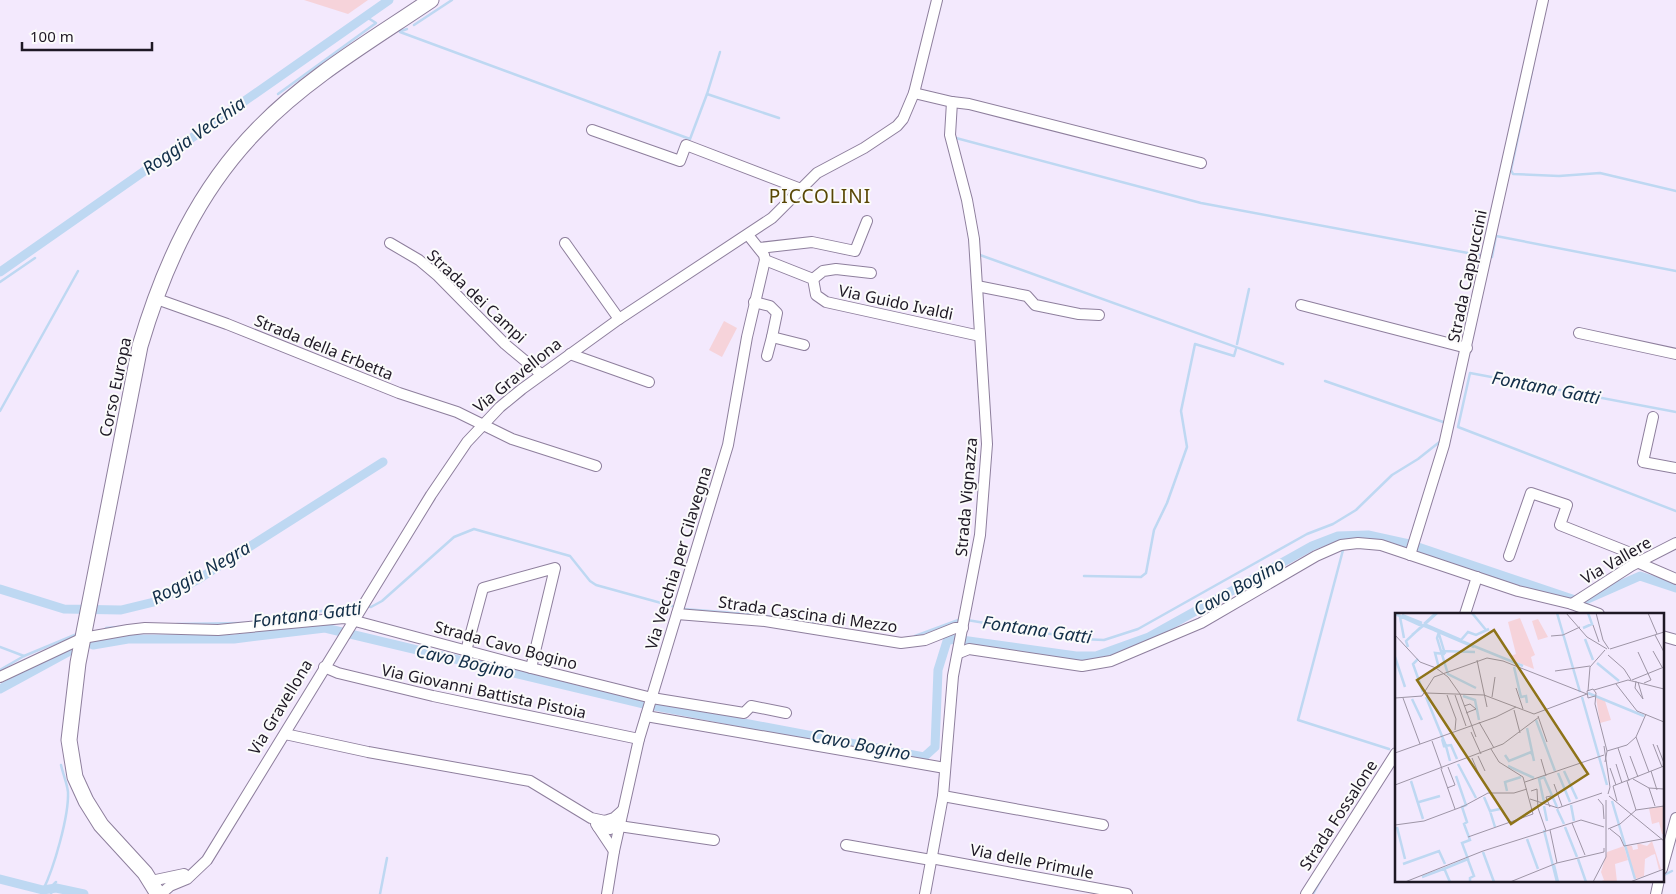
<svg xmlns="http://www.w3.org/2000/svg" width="1676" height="894" font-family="'Noto Sans',sans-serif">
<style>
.green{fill:#f6d3da}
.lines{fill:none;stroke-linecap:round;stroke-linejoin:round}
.stream{stroke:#bed8f2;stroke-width:2.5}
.canal{stroke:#bed8f2;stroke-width:9}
.minor-casing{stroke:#8e7f9d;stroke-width:12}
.secondary-casing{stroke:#8e7f9d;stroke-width:17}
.minor{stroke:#fff;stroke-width:10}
.secondary{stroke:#fff;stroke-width:15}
.labels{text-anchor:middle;stroke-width:4;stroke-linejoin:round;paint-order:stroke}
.street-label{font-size:16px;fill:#1e1824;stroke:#fbfbfb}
.water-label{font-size:18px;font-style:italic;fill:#122e48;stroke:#fbfbfb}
.quarter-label{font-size:19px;letter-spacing:1px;fill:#594705;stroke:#fbfbfb}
.inset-river{fill:none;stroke:#bed8f2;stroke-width:2.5}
.inset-road{fill:none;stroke:#9e95a6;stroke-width:1}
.view{fill:#8e7318;fill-opacity:0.15;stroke:#8e7318;stroke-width:2.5}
.inset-edge{fill:none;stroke:#1e1824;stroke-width:2.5}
</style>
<rect width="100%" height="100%" fill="#f3e9fd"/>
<g class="green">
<polygon points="304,0 368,0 348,14"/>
<polygon points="724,321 737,328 722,357 709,350"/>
</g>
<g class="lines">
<g class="stream">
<polyline points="414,25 452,0"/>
<polyline points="401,31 407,29"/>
<polyline points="400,32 690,139 707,94 779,118"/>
<polyline points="1533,66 1511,170 1513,174 1559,176 1600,173 1676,191"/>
<polyline points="278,94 376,23 365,16"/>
<polyline points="707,94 720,52"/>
<polyline points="956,138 1201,203 1484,256"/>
<polyline points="980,255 1283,364"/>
<polyline points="1492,257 1496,236 1676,271"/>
<polyline points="0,282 35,258"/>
<polyline points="1237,344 1249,289"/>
<polyline points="1325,381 1446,423"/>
<polyline points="0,411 78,271"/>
<polyline points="1676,412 1470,373 1458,427 1676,511"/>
<polyline points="1343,550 1298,720 1389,749"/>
<polyline points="1084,576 1141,577 1146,573 1154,530 1167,503 1187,447 1181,411 1195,344 1234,356 1236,349"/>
<polyline points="365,606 371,607 382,601 454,537 474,529 570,556 590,581 596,585 672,606"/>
<polyline points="684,609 760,615 816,624"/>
<polyline points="967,620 1081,639 1104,640 1138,629 1307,534 1333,524 1356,510 1392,475 1418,459 1442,440"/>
<polyline points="257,621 360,605"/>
<polyline points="177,624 244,623"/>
<polyline points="106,628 119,627"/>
<polyline points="915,636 961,619"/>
<polyline points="0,647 24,656"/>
<polyline points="0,670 24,656 77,634"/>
<polyline points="1663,880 1664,875 1672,871"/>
<path d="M43 890C54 868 69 816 68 792 67 783 63 774 61 765"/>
<polyline points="51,894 53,885 56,882"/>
<polyline points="380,894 387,858"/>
<polyline points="1313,894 1323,876"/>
</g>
<g class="canal">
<polyline points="0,272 389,0"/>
<polyline points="0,589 64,609 121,610 154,602 197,580 383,462"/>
<polyline points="93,645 128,639 234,639 325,628 644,704 924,757 935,747 938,670 947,641 954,639 1076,656 1096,656 1149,637 1312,546 1338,536 1368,535 1409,544 1581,602 1640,576 1676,588"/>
<polyline points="0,689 68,652"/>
<polyline points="0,879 43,890 56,888 84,894"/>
</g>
<g class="minor-casing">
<g id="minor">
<polyline points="914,93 952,102 969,104 1201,163"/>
<polyline points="592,130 680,161 686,145 801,189"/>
<polyline points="390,243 419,260 438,276 505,344 541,374"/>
<polyline points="565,243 619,319"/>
<polyline points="759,248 812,242 855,251 867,221"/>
<polyline points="765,260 813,279 816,295 826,302 980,336"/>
<polyline points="813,279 823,271 836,269 871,273"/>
<polyline points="977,286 1027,296 1035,305 1079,314 1099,315"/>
<polyline points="154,298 227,324 399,393 457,412 512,439 596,466"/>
<polyline points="754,302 770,306 777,313 772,337 804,345"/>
<polyline points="1301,305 1467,348"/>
<polyline points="1579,333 1676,354"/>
<polyline points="570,354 649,382"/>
<polyline points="767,356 772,337"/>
<polyline points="1653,417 1643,462 1676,468"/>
<polyline points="1410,555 1444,445 1543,0"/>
<polyline points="1509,556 1531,493 1567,505 1560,525 1628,552 1639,563 1676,579"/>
<polyline points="1572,604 1631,566 1676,543"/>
<polyline points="677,614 765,621 901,643 925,640 955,628 963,628"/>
<polyline points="1465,614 1477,577"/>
<polyline points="1662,636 1676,640"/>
<polyline points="466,651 483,588 555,568 531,668"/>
<polyline points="959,653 969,649 1082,666 1111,661 1201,623 1316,556 1341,545 1358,543 1381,545 1518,591 1572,604 1599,614"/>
<polyline points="324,667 338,673 433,696 639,739"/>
<polyline points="0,677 83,638 128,630 145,628 218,630 344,618 531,668 652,698 744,713 751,706 786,713"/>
<polyline points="646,716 945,768"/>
<polyline points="285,734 368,752 530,781 591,818 605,821 614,818 623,810"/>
<polyline points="943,796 1103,825"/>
<polyline points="596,824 614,851"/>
<polyline points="598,827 610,829 619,826 714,840"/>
<polyline points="846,845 931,860"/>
<polyline points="931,858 1127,894"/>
<polyline points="1662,869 1676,818"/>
<polyline points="151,881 184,874"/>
<polyline points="161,894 170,886 187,879 207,860 431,495 467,442 500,407 522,389 619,319 772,218 817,173 864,148 897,126 903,119 914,93 937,0"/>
<polyline points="607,894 614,851 639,739 728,445 747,337 765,260 764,255 748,235"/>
<polyline points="925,894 943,796 953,676 980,535 987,444 974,239 967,200 950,135 952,102"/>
<polyline points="1306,894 1396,753"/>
<polyline points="1656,894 1659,880"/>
</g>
</g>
<g class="secondary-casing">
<path id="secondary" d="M158 894 145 873 101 825 86 801 75 777 69 740 78 663 140 346C164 265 198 190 258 129 307 78 372 40 431 0"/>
</g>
<use href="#minor" class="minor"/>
<use href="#secondary" class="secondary"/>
</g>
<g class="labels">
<g class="street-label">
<text transform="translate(1467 276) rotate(-78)" y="6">Strada Cappuccini</text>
<text transform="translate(477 296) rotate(43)" y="6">Strada dei Campi</text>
<text transform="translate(896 302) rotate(12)" y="6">Via Guido Ivaldi</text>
<text transform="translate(324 347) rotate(22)" y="6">Strada della Erbetta</text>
<text transform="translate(517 375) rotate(-39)" y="6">Via Gravellona</text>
<text transform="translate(115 387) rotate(-78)" y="6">Corso Europa</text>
<text transform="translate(966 497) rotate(-85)" y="6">Strada Vignazza</text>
<text transform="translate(678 558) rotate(-73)" y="6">Via Vecchia per Cilavegna</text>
<text transform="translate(1616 560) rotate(-30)" y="6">Via Vallere</text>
<text transform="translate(808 614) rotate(8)" y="6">Strada Cascina di Mezzo</text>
<text transform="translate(506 645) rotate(15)" y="6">Strada Cavo Bogino</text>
<text transform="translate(484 691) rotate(12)" y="6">Via Giovanni Battista Pistoia</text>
<text transform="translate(280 707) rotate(-59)" y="6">Via Gravellona</text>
<text transform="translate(1338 815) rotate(-57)" y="6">Strada Fossalone</text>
<text transform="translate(1032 861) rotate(11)" y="6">Via delle Primule</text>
</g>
<g class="water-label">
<text transform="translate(194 136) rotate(-35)" y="6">Roggia Vecchia</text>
<text transform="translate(1546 388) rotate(11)" y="6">Fontana Gatti</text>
<text transform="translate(201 573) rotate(-29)" y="6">Roggia Negra</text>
<text transform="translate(1239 587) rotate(-29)" y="6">Cavo Bogino</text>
<text transform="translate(307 615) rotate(-7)" y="6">Fontana Gatti</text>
<text transform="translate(1037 630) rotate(8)" y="6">Fontana Gatti</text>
<text transform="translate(465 662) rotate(13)" y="6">Cavo Bogino</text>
<text transform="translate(861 745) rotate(11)" y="6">Cavo Bogino</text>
</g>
<g class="quarter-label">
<text x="820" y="203">PICCOLINI</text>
</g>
</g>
<g transform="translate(1395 613)">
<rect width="269" height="269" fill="#f3e9fd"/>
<path d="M125 5 140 42 136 44 139 56 117 47 116 43 121 41 113 9ZM143 6 153 24 143 27 137 8ZM201 84 210 88 216 107 205 110ZM269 193V221H267L264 209 257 211 254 195ZM257 228 266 256 264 257 260 241 257 242 250 246 249 263 240 266 231 232 237 233 238 237 243 236 242 230 252 233ZM229 233 233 247 220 251 222 269H204L209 267 206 259 212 239Z" fill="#f6d3da"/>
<path class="inset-river" d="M77 0 91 17M162 0 185 79M0 1 128 53M7 2 27 10M5 3 27 13M5 4 9 25M29 11 66 27 73 19 81 22 94 16M29 11 41 0M30 11 42 0M188 15 197 11 193 0M39 17 79 34M44 19 42 25 53 61 81 75M44 21 50 41M17 22 29 12M190 26 198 47M13 34 11 28 27 13M45 38 80 39M0 44 10 74M23 46 18 51 28 79M202 50 224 68M119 54 126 84 131 83 132 90M44 55 40 40 50 41M193 80 249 103M68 83 80 87 84 107M31 84 51 133M187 84 212 172M17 86 27 107M141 107 160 158M132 115 139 148M47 126 49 133 56 132 62 146M51 133 55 148M110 142 114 148 136 139 138 143M63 151 81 185M113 153 139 165M169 158 182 186M163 160 175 189M16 168 28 206M112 178 110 169 126 164M89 184 95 198 105 196M217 188 240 266M24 189 45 183M149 189 144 166 149 164 162 194M176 192 179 208M149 193 152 208M162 196 169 211M95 198 100 214M2 214 10 246M170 214 182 244M149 217 162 269M132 226 143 256M88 239 99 269M183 246 191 269M73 247 79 263 75 265V269M8 251 44 238 50 251M159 252 163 269M49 255 55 269M51 255 73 246 67 230 75 227 69 211 72 209 67 194 71 192 61 163M27 264 51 255"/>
<path class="inset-road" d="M171 0 192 24 212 36M201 0 208 27 214 36M253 0 262 21M198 12 204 29M0 22 25 49 41 55 53 64 65 81 81 124M260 22 269 39M156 23 168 22 185 14M215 36 269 19M258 38 267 54M243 39 256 67 249 70M213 42 229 56 236 67M82 47 92 94M160 58 195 53M237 67 269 54M241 68 240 75 248 86 243 69M221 71 242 98 269 109M121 75 128 96M199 77 233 67 269 76M193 78 195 54 210 37M31 80 89 82 139 101 192 81M52 82 61 106 60 117M60 82 71 113M200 83 193 85 192 78 198 76 201 80 200 91 212 138 210 149M97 84 100 64M0 85 27 83 39 64 92 45 108 48 192 81M8 85 25 131M69 93 75 91 81 96 71 100M119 97 125 120M143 103 152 129M84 109 99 135M76 119 86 141M241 124 254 159M37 128 47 156M258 131 267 154M262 132 269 150M209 133 215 174 213 181M223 135 234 168M212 138 232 132 241 124 251 101M0 140 101 104 121 94M83 143 90 158M235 143 243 164M77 145 86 166M146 146 151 163M221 151 227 170M215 155 221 172M46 156 60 196M256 158 262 177M238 166 254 175 269 176M232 168 241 197M130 169 209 142M159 171 167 193M0 172 108 131 144 104M52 175 60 172 53 154M254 175 260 193M136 178 142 176 143 195 151 218M214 183 269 228M135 186 163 195 207 180M203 186 208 192 209 206M222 188 218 173 269 153M155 194 151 184 156 183M177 210 190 242M0 212 29 208 69 193 93 180H119L132 176M213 216 225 211 241 197 269 193M215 216 225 224 229 233 267 226M155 217 162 250M73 224 138 201 128 164 104 149 96 136M10 269 88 238 186 207 209 214M115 269 162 250 209 239V235M198 269 211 244V187M235 269 269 256"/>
<path class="view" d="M99 17 193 161 116 211 22 67Z"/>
<rect width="269" height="269" class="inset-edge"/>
</g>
<path d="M22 42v8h130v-8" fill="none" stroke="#1e1824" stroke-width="2.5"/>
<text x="30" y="42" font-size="15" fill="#1e1824" stroke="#fbfbfb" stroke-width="4" paint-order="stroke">100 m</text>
</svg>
